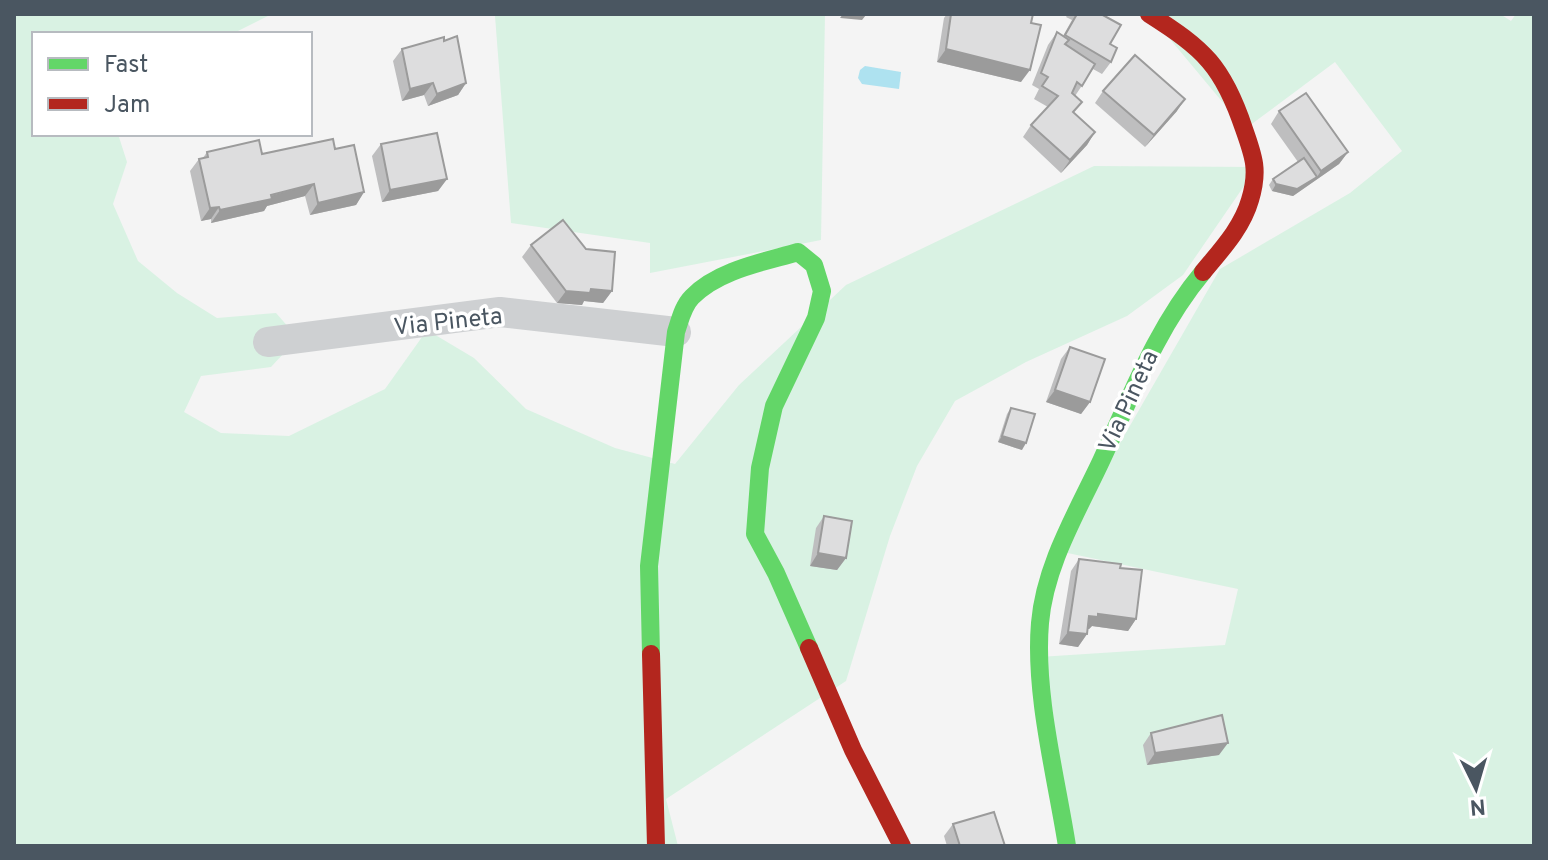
<svg xmlns="http://www.w3.org/2000/svg" width="1548" height="860" font-family="Overpass,sans-serif">
<style>
.green{fill:#d9f2e3}
.water{fill:#aee2f0}
.lines{fill:none;stroke-linecap:round;stroke-linejoin:round}
.street{stroke:#ced0d2;stroke-width:30}
.fast{stroke:#63d668;stroke-width:18}
.jam{stroke:#b3261e;stroke-width:18}
.wall{fill:#bebebf}
.shaded-wall{fill:#9b9b9b}
.building{fill:#ddddde;stroke:#9b9b9b;stroke-width:2}
.labels{text-anchor:middle;stroke-width:7;stroke-linejoin:round;paint-order:stroke}
.street-label{font-size:24px;fill:#4a5661;stroke:#fff}
</style>
<rect width="100%" height="100%" fill="#f4f4f4"/>
<g class="green">
<polygon points="14,14 272,14 232,34 34,34 34,134 118,134 127,162 113,204 138,261 177,293 217,318 276,313 298,338 271,367 201,376 184,412 221,433 289,436 385,389 427,330 474,358 526,409 615,448 675,464 739,385 846,285 1094,166 1257,167 1183,275 1127,316 1026,362 955,401 917,466 890,536 846,681 666,799 678,846 14,846"/>
<polygon points="498,14 825,14 821,240 650,273 650,243 511,223 495,16"/>
<polygon points="1149,14 1500,14 1511,21 1516,14 1534,14 1534,846 1067,846 1039,657 1225,645 1238,589 1058,551 1220,269 1350,193 1402,151 1335,62 1245,129"/>
</g>
<polygon class="water" points="865,66 901,72 899,89 862,84 858,78 860,70"/>
<g class="lines">
<polyline class="street" points="268,342 500,312 676,332"/>
<g class="fast">
<path d="M651 654 649 566 676 332C680 320 683 306 692 297 718 270 764 262 798 252L814 265 822 291 816 318 774 406 760 468 755 534 776 573 809 648"/>
<path d="M1067 846C1056 776 1034 693 1040 623 1045 564 1078 511 1102 459 1132 394 1157 327 1203 272"/>
</g>
<g class="jam">
<path d="M1149 14C1204 49 1223 66 1244 129 1254 157 1259 171 1250 200 1242 228 1221 250 1203 272"/>
<polyline points="809,648 853,750 902,846"/>
<polyline points="651,654 656,846"/>
</g>
</g>
<g class="wall">
<polygon points="947,14 1033,14 1021,82 937,62 944,18"/>
<polygon points="1068,14 1101,14 1110,44 1111,62 1102,74 1093,69 1075,96 1074,113 1095,132 1087,145 1061,173 1023,137 1031,125 1048,107 1034,99 1039,89 1032,85 1048,45 1057,32 1063,36 1072,20 1066,17"/>
<polygon points="444,41 466,83 458,95 428,106 424,95 402,101 393,61 402,49"/>
<polygon points="1103,91 1177,111 1145,147 1095,103"/>
<polygon points="1279,111 1348,152 1339,164 1293,196 1272,191 1269,185 1273,179 1298,162 1271,124"/>
<polygon points="381,144 447,179 438,191 382,202 372,156"/>
<polygon points="335,149 364,192 356,205 310,215 305,196 267,206 264,211 211,223 211,219 201,221 190,171 199,159 203,158 207,152 262,154"/>
<polygon points="531,245 612,291 603,303 584,301 582,305 557,303 522,257"/>
<polygon points="1070,347 1090,402 1081,414 1046,402 1061,359"/>
<polygon points="1011,408 1022,450 998,442 1007,414"/>
<polygon points="824,516 846,558 837,570 810,566 816,528"/>
<polygon points="1079,559 1120,568 1136,619 1128,631 1092,626 1089,629 1088,629 1087,634 1078,647 1059,644 1071,571"/>
<polygon points="1151,733 1219,755 1147,765 1143,745"/>
<polygon points="953,824 1005,846 947,846 944,836"/>
</g>
<g class="shaded-wall">
<polygon points="843,14 880,14 879,16 866,15 862,20 840,18"/>
<polygon points="946,49 1030,70 1021,82 937,62"/>
<polygon points="433,83 424,95 402,101 410,89"/>
<polygon points="466,83 458,95 428,106 437,94"/>
<polygon points="1185,99 1177,111 1145,147 1154,135"/>
<polygon points="1095,132 1087,145 1061,173 1070,160"/>
<polygon points="1348,152 1339,164 1293,196 1272,191 1276,184 1317,177 1321,171"/>
<polygon points="447,179 438,191 382,202 390,190"/>
<polygon points="314,184 305,196 267,206 264,211 211,223 220,210"/>
<polygon points="364,192 356,205 310,215 318,203"/>
<polygon points="219,207 211,219 201,221 210,208"/>
<polygon points="591,289 612,291 603,303 584,301 582,305 557,303 566,291"/>
<polygon points="1055,390 1090,402 1081,414 1046,402"/>
<polygon points="1002,436 1026,443 1022,450 998,442"/>
<polygon points="818,553 846,558 837,570 810,566"/>
<polygon points="1098,614 1136,619 1128,631 1092,626 1089,629 1081,629 1089,616"/>
<polygon points="1068,632 1087,634 1078,647 1059,644"/>
<polygon points="1228,743 1219,755 1147,765 1155,753"/>
</g>
<g class="building">
<polygon points="951,14 1033,14 1031,23 1041,25 1030,70 946,49"/>
<polygon points="1077,14 1101,14 1121,25 1110,44 1117,48 1111,62 1065,35"/>
<polygon points="1057,32 1069,40 1065,44 1095,64 1082,86 1077,82 1072,93 1082,102 1073,112 1095,132 1070,160 1031,125 1058,96 1042,86 1048,77 1041,73"/>
<polygon points="457,36 466,83 437,94 433,83 410,89 402,49 444,37 444,41"/>
<polygon points="1135,55 1185,99 1154,135 1103,91"/>
<polygon points="1306,93 1348,152 1321,171 1279,111"/>
<polygon points="437,133 447,179 390,190 381,144"/>
<polygon points="333,139 335,149 354,145 364,192 318,203 314,184 271,195 272,199 220,210 219,207 210,208 199,159 208,157 207,152 259,140 262,154"/>
<polygon points="1304,158 1317,177 1297,189 1276,184 1273,179"/>
<polygon points="563,220 586,249 615,252 612,291 591,289 590,293 566,291 531,245"/>
<polygon points="1070,347 1105,359 1090,402 1055,390"/>
<polygon points="1011,408 1035,414 1026,443 1002,436"/>
<polygon points="824,516 852,521 846,558 818,553"/>
<polygon points="1079,559 1121,564 1120,568 1142,570 1136,619 1098,614 1098,617 1089,616 1087,634 1068,632"/>
<polygon points="1222,715 1228,743 1155,753 1151,733"/>
<polygon points="994,812 1005,846 960,846 953,824"/>
</g>
<g class="labels">
<g class="street-label">
<text transform="translate(448 321) rotate(-6)" y="8">Via Pineta</text>
<text transform="translate(1128 401) rotate(-65)" y="8">Via Pineta</text>
</g>
</g>
<rect width="1548" height="860" fill="none" stroke="#4a5661" stroke-width="32"/>
<rect x="32" y="32" width="280" height="104" fill="#ffffff" stroke="#b7bbc0" stroke-width="2"/>
<rect x="48" y="58" width="40" height="12" fill="#63d668" stroke="#b7bbc0" stroke-width="2"/>
<text x="104" y="72" font-size="24" fill="#4a5661">Fast</text>
<rect x="48" y="98" width="40" height="12" fill="#b3261e" stroke="#b7bbc0" stroke-width="2"/>
<text x="104" y="112" font-size="24" fill="#4a5661">Jam</text>
<g transform="translate(1476 788) rotate(175)" stroke="#ffffff" stroke-width="6" paint-order="stroke">
<path d="M0-6L14 30L0 20L-14 30Z" fill="#4a5661"/>
<text y="-12" font-size="22" font-weight="bold" text-anchor="middle" fill="#4a5661">N</text>
</g>
</svg>
